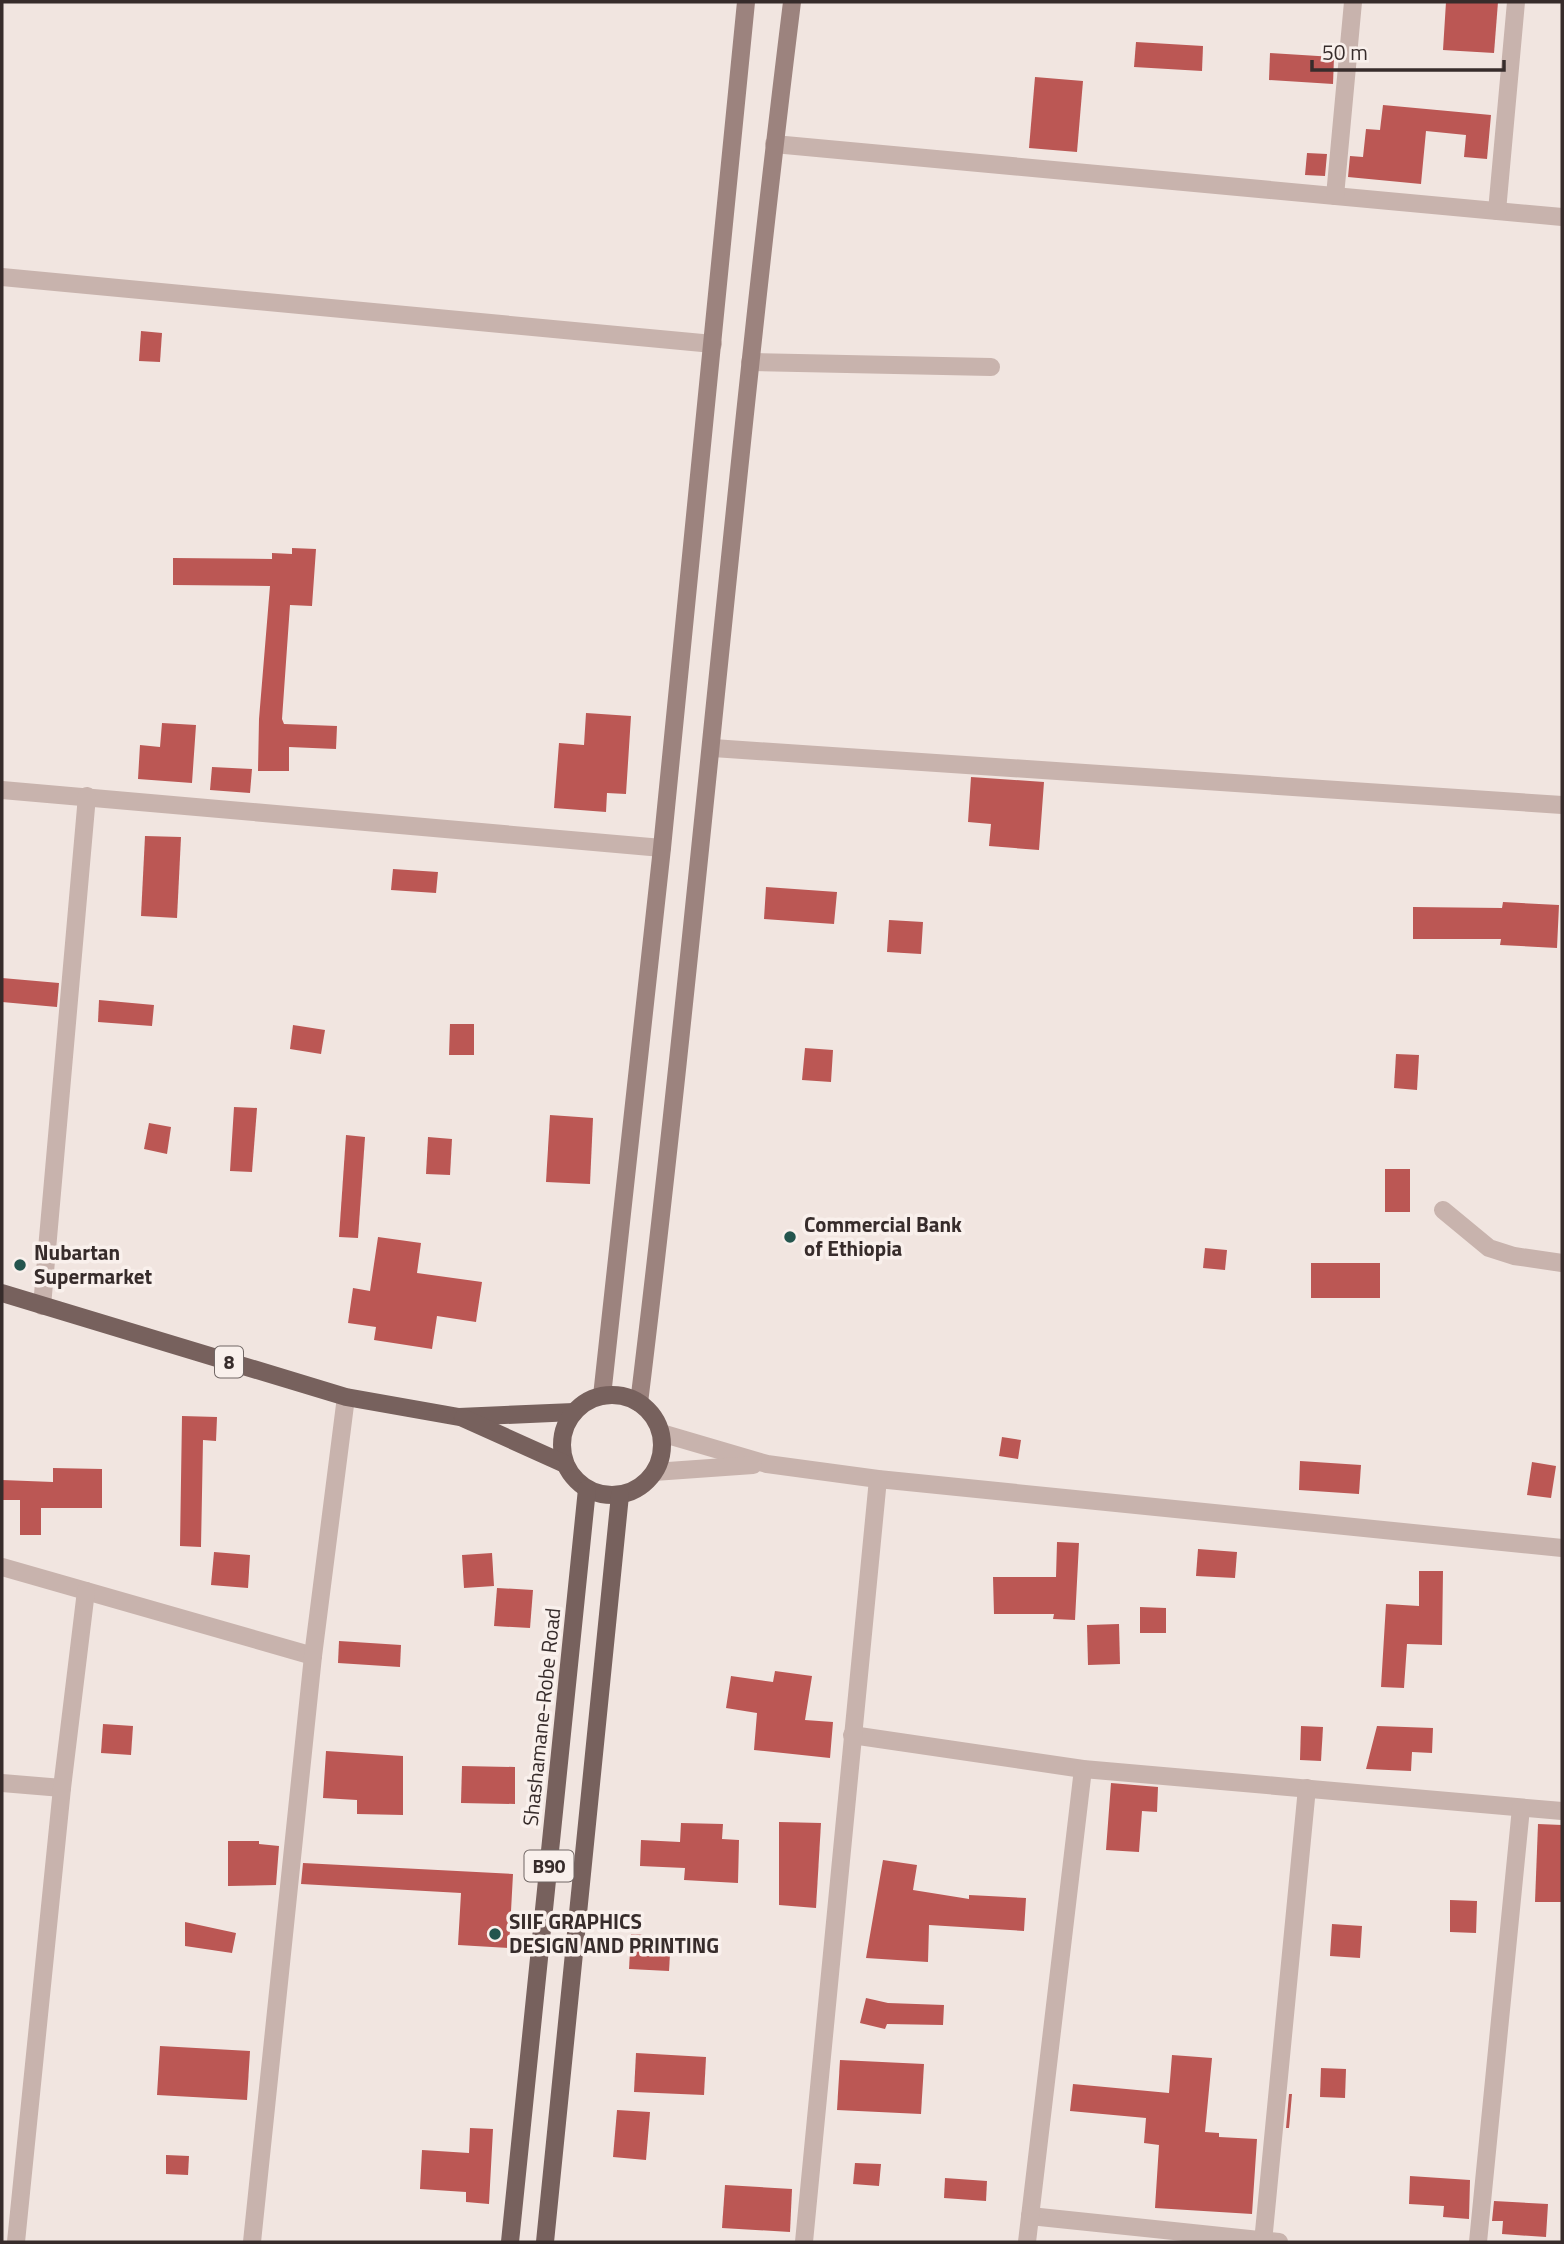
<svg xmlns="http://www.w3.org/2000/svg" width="1564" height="2244" font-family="'Titillium Web',sans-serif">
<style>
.building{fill:#bb5754}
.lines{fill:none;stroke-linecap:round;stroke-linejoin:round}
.minor{stroke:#c8b3ad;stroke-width:18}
.secondary{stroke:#9c837e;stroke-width:18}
.primary{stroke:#77615d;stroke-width:18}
.poi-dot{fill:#24554e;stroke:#f9f0ec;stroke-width:2.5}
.labels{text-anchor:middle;stroke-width:7;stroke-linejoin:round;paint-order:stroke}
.shield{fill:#f9f0ec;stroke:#716765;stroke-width:2}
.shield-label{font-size:19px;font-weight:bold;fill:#372c2b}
.poi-label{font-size:21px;font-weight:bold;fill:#372c2b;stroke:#f9f0ec;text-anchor:start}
.street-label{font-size:21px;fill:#372c2b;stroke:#f9f0ec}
</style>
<rect width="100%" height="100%" fill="#f1e5e0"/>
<g class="building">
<polygon points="1446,2 1498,2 1494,53 1443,50"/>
<polygon points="1136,42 1203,46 1202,71 1134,67"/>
<polygon points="1270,53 1334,57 1333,84 1269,80"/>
<polygon points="1035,77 1083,81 1077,152 1029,148"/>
<polygon points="1383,105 1491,115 1487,159 1464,157 1466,135 1426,131 1421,184 1348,177 1350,156 1363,157 1366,129 1380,130"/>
<polygon points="1307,153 1327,154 1325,176 1305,175"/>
<polygon points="141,331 162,333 160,362 139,361"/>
<polygon points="292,548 316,549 312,606 290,605 282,719 284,724 337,726 336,749 289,747 289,771 258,771 259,719 270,586 173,585 173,558 272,559 272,553 292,554"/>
<polygon points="586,713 631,716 626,794 607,793 606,812 554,808 559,743 584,745"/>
<polygon points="162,723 196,725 192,783 138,779 140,745 160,747"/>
<polygon points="212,767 252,769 250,793 210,790"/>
<polygon points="971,777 1044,782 1039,850 989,846 991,824 968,822"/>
<polygon points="145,836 181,837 177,918 141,916"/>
<polygon points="393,869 438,872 436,893 391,890"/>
<polygon points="766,887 837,892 834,924 764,919"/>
<polygon points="1503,902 1559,905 1557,948 1500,945 1501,939 1413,939 1413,907 1502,908"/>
<polygon points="889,920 923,922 921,954 887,952"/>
<polygon points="2,978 59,983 57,1007 2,1002"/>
<polygon points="99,1000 154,1005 152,1026 98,1022"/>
<polygon points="450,1024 474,1024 474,1055 449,1055"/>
<polygon points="293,1025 325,1030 321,1054 290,1049"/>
<polygon points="805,1048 833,1050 831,1082 802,1080"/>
<polygon points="1396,1054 1419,1055 1417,1090 1394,1088"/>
<polygon points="234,1107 257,1108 252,1172 230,1171"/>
<polygon points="550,1115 593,1118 590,1184 546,1182"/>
<polygon points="149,1123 171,1127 167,1154 144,1149"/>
<polygon points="346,1135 365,1137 358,1238 339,1237"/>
<polygon points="428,1137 452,1139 450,1175 426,1174"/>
<rect x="1385" y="1169" width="25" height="43"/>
<polygon points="378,1237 421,1243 417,1273 482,1282 476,1322 437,1316 432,1349 374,1340 376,1327 348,1323 353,1288 370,1291"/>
<polygon points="1205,1248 1227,1250 1225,1270 1203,1268"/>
<rect x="1311" y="1263" width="69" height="35"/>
<polygon points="182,1416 217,1417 216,1441 203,1440 201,1547 180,1546"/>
<polygon points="1002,1437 1021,1440 1018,1459 999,1456"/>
<polygon points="1300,1461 1361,1465 1359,1494 1299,1490"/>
<polygon points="1532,1462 1556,1466 1551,1498 1527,1495"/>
<polygon points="53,1468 102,1469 102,1508 41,1508 41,1535 20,1535 20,1500 2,1500 2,1480 53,1482"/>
<polygon points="1057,1542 1079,1543 1075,1620 1053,1619 1054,1614 994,1614 993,1577 1056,1577"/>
<polygon points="1198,1549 1237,1552 1235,1578 1196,1576"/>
<polygon points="214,1552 250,1555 248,1588 211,1585"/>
<polygon points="492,1553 494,1586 464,1588 462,1555"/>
<polygon points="1419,1571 1443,1571 1442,1645 1407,1644 1404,1688 1381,1687 1386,1604 1419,1606"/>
<polygon points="497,1588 533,1590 530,1628 494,1626"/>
<polygon points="1140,1607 1166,1608 1166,1633 1140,1633"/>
<polygon points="1119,1624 1120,1664 1088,1665 1087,1625"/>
<polygon points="339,1641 401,1645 400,1667 338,1663"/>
<polygon points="775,1671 812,1676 805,1720 833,1722 830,1758 754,1750 757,1713 726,1708 731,1676 773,1682"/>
<polygon points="103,1724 133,1726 131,1755 101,1753"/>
<polygon points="1301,1726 1323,1727 1321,1761 1300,1760"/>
<polygon points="1377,1726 1433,1728 1432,1753 1412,1752 1411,1771 1366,1769"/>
<polygon points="326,1751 403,1756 403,1815 357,1814 357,1800 323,1798"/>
<polygon points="462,1766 515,1767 515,1804 461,1803"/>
<polygon points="1111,1783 1158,1787 1157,1812 1142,1811 1139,1852 1106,1850"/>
<polygon points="779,1822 821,1823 816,1908 779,1905"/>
<polygon points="681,1823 723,1824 722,1839 739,1840 738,1883 684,1880 685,1868 640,1866 641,1840 680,1842"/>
<polygon points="1538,1824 1562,1825 1562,1902 1535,1902"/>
<polygon points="228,1841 259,1841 259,1844 279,1846 276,1885 228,1886"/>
<polygon points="883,1860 917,1865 913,1890 969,1899 969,1895 1026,1898 1024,1931 929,1925 928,1962 866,1958"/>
<polygon points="303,1863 513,1874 509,1948 458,1945 461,1893 301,1884"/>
<polygon points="1450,1900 1477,1901 1476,1933 1450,1932"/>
<polygon points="185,1922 236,1933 232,1953 185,1946"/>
<polygon points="1332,1924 1362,1926 1360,1958 1330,1956"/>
<polygon points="631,1934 671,1937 669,1971 629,1969"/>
<polygon points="866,1998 888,2003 944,2005 943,2025 887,2024 885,2029 860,2023"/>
<polygon points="160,2046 250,2051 247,2100 157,2095"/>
<polygon points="636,2053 706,2057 704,2095 634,2092"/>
<polygon points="1172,2055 1212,2058 1205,2132 1219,2133 1219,2137 1257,2139 1252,2214 1155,2208 1159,2145 1144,2143 1146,2118 1070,2111 1073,2084 1169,2093"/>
<polygon points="840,2060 924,2064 921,2114 837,2110"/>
<polygon points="1321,2068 1346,2069 1345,2098 1320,2097"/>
<polygon points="1289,2094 1292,2094 1289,2128 1286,2128"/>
<polygon points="617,2110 650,2112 646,2160 613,2157"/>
<polygon points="470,2128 493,2129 489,2204 466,2202 466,2192 420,2189 422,2150 469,2153"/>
<polygon points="166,2155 189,2156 188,2175 166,2174"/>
<polygon points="855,2163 881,2164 879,2186 853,2184"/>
<polygon points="1410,2176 1470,2180 1469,2219 1443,2217 1444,2206 1409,2204"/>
<polygon points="945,2178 987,2181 986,2201 944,2198"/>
<polygon points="725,2185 792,2189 790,2232 722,2228"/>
<polygon points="1494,2201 1548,2204 1546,2237 1502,2234 1503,2221 1492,2221"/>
</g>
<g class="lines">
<g class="minor">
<polyline points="774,144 1562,217"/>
<polyline points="1335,196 1353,2"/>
<polyline points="1497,211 1516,2"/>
<polyline points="2,277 713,344"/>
<polyline points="750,362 991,367"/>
<polyline points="713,748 1562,805"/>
<polyline points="2,790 662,848"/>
<polyline points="1443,1210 1489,1248 1514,1256 1562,1263"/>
<polyline points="42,1306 87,796"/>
<polyline points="661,1433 767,1464 878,1479 1562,1548"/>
<polyline points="654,1472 753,1465"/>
<polyline points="2,1567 313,1656"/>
<polyline points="852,1735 1083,1769 1562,1811"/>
<polyline points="2,1783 62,1788"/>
<polyline points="1030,2216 1279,2242"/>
<polyline points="16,2242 62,1788 86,1591"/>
<polyline points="252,2242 313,1656 346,1397"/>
<polyline points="804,2242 878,1479"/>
<polyline points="1027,2242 1083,1769"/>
<polyline points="1263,2242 1307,1788"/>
<polyline points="1478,2242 1521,1808"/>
</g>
<g class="secondary">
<polyline points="602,1396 662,848 746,2"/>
<path d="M639 1403C696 936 734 468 792 2"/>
</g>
<g class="primary">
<polyline points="2,1293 346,1397 459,1417 574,1412"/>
<circle cx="612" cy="1445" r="50"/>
<polyline points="463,1418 565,1464"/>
<polyline points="510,2242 587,1489"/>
<polyline points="545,2242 620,1495"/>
</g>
</g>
<g class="poi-dot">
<circle cx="790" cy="1237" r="7"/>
<circle cx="20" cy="1265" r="7"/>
<circle cx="495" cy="1934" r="7"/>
</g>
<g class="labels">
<g class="shield">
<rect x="215" y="1346.5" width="28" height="31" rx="5"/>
<rect x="524.5" y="1850.5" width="49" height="31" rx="5"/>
</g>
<g class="shield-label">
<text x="229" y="1369">8</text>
<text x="549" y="1873">B90</text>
</g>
<g class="poi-label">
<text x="804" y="1232">Commercial Bank<tspan x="804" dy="24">of Ethiopia</tspan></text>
<text x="34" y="1260">Nubartan<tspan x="34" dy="24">Supermarket</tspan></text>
<text x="509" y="1929">SIIF GRAPHICS<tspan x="509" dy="24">DESIGN AND PRINTING</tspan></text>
</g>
<g class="street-label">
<text transform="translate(542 1717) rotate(-84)" y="7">Shashamane-Robe Road</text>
</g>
</g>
<rect width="1564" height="2244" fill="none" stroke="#372c2b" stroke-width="7"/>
<path d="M1312 60v10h192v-10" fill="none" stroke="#372c2b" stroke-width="3.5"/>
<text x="1322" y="60" font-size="21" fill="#372c2b" stroke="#f9f0ec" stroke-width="5" paint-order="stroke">50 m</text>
</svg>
